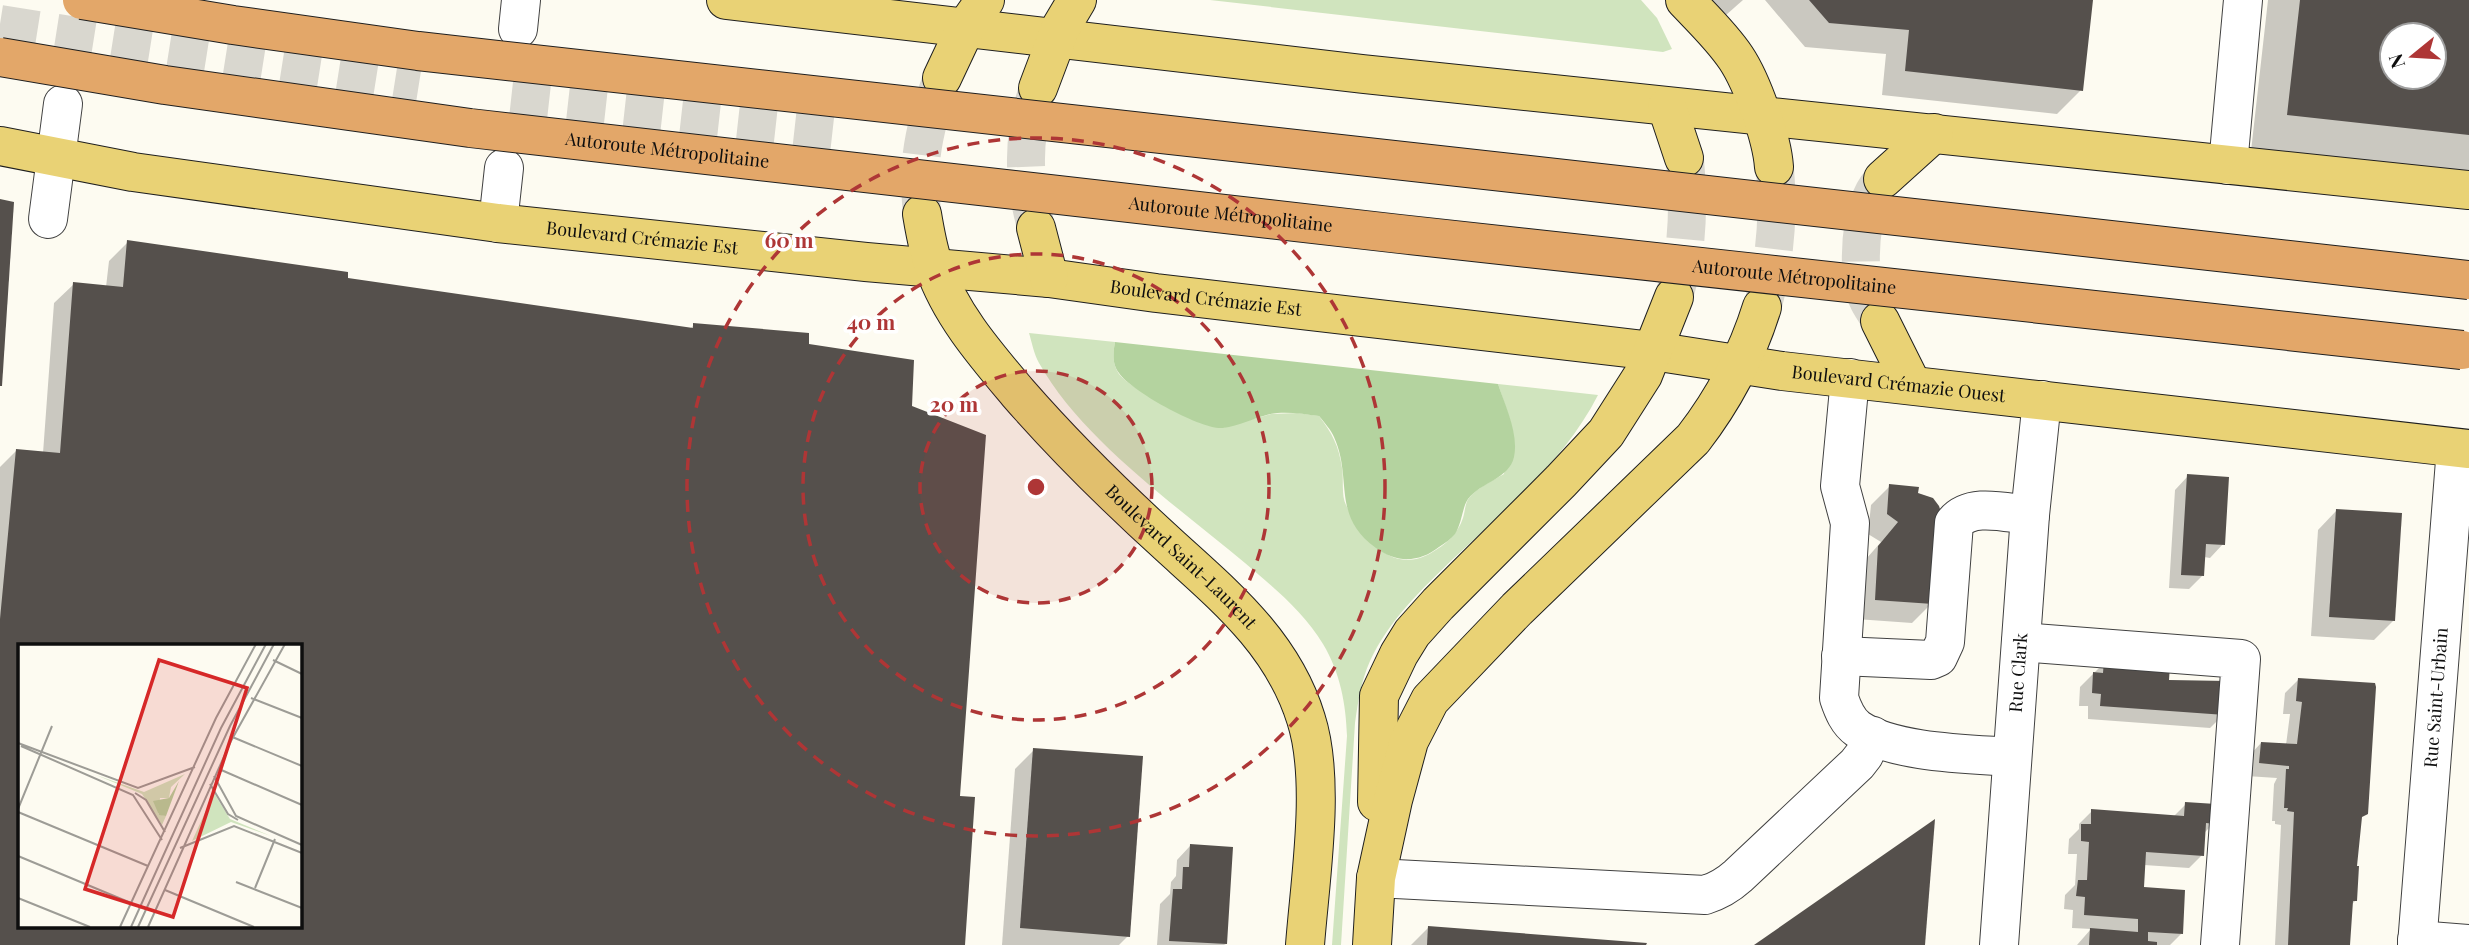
<svg xmlns="http://www.w3.org/2000/svg" width="2469" height="945" font-family="'Playfair Display',serif">
<style>
.green{fill:#d0e4be}
.forest{fill:#b4d39f}
.shadow{fill:#0003;fill-rule:evenodd}
.building{fill:#55504c;fill-rule:evenodd}
.lines{fill:none;stroke-linecap:round;stroke-linejoin:round}
.minor-tunnel{stroke:#d9d7cf;stroke-width:38;stroke-dasharray:38 19;stroke-linecap:butt}
.major-tunnel{stroke:#d9d7cf;stroke-width:38;stroke-dasharray:38 19;stroke-linecap:butt}
.minor-casing{stroke:#414141;stroke-width:40}
.major-casing{stroke:#1f1f1f;stroke-width:40}
.minor{stroke:#fff;stroke-width:38}
.major{stroke:#e9d275;stroke-width:38}
.highway-bridge-casing{stroke:#1f1f1f;stroke-width:40;stroke-linecap:butt}
.highway-bridge{stroke:#e3a769;stroke-width:38}
.ring{fill:none;stroke:#ae3636;stroke-width:3.5;stroke-dasharray:12 9}
.labels{text-anchor:middle;stroke-width:7;stroke-linejoin:round;paint-order:stroke}
.street-label{font-size:18px;fill:#0e0e0e;stroke:#fff}
.inset-road{fill:none;stroke:#9d9c96;stroke-width:2}
.view{fill:#d62828;fill-opacity:0.15;stroke:#d62828;stroke-width:3.5}
.inset-edge{fill:none;stroke:#0e0e0e;stroke-width:3.5}
.centre{fill:#ae3636;stroke:#fff;stroke-width:3.5}
.ring-label{font-size:21px;text-anchor:middle;font-weight:bold;fill:#ae3636;stroke:#fff;stroke-width:7;stroke-linejoin:round;paint-order:stroke}
</style>
<rect width="100%" height="100%" fill="#fdfbf1"/>
<g class="green">
<polygon points="1210,0 1641,0 1657,18 1672,49 1663,52"/>
<path d="M1029 333 1115 342C1113 353 1112 364 1119 374 1133 393 1198 417 1222 428L1271 414 1297 413 1319 416C1332 433 1339 446 1342 468 1344 480 1341 495 1346 505 1362 537 1392 576 1431 553 1445 545 1458 534 1463 518 1465 512 1465 503 1469 498 1478 487 1492 481 1504 474L1511 423 1498 384 1598 395C1565 460 1506 509 1454 558 1422 589 1389 620 1370 661 1361 681 1358 702 1355 723L1341 945H1332L1347 736C1346 704 1340 672 1323 644 1304 612 1273 587 1245 563 1177 506 1082 440 1039 363 1034 354 1032 343 1029 333Z"/>
</g>
<path class="forest" d="M1115 342 1498 384C1505 405 1519 434 1514 457 1509 479 1481 482 1468 499 1462 508 1462 523 1455 534 1451 539 1445 543 1439 547 1419 563 1396 563 1376 548 1331 516 1353 479 1334 437 1331 430 1324 422 1319 416 1303 414 1286 411 1270 414 1254 418 1239 426 1223 428 1201 430 1131 391 1119 373 1112 364 1113 353 1115 342Z"/>
<g class="shadow">
<polygon points="1712,0 1743,0 1726,15"/>
<polygon points="1765,0 2091,0 2081,90 2057,114 1882,95 1886,54 1805,47"/>
<path d="M2268 0H2469V175L2251 151ZM2392 35H2434V77H2392Z"/>
<path d="M128 242 346 279 690 329 694 325 807 346 910 407 958 797 963 945H0V467L16 451 43 453 54 303 74 284 106 287 109 261ZM19 646H299V926H19Z"/>
<polygon points="2188,476 2223,544 2210,558 2204,557 2202,576 2189,589 2169,588 2175,490"/>
<polygon points="1890,486 1916,494 1931,604 1912,623 1856,619 1859,567 1881,542 1868,534 1871,505"/>
<polygon points="2337,510 2394,620 2374,640 2311,636 2318,530"/>
<polygon points="2105,662 2223,715 2210,728 2088,719 2088,706 2079,706 2080,687"/>
<polygon points="2298,680 2360,819 2356,868 2356,900 2351,905 2349,945 2275,945 2281,825 2275,824 2275,821 2272,821 2274,784 2277,778 2246,776 2248,757 2261,743 2286,745 2290,714 2283,714 2285,693"/>
<polygon points="1034,750 1128,936 1119,945 1002,945 1015,769"/>
<polygon points="2186,804 2214,823 2203,834 2202,855 2189,868 2144,865 2142,889 2181,934 2170,945 2077,945 2091,929 2072,928 2073,910 2064,909 2065,895 2075,885 2077,854 2068,854 2069,839 2079,829 2079,824 2092,811 2173,817"/>
<polygon points="1190,846 1226,944 1224,945 1157,945 1160,904 1170,894 1171,882 1176,876 1177,860"/>
<polygon points="1429,927 1649,945 1411,945"/>
</g>
<g class="building">
<polygon points="1809,0 2093,0 2083,91 1905,71 1909,30 1829,23"/>
<path d="M2300 0H2469V135L2287 115ZM2392 35H2434V77H2392Z"/>
<polygon points="0,199 14,202 2,386 0,386"/>
<path d="M127 240 348 272V278L693 328V323L809 333V344L914 360 912 406 986 435 960 796 975 797 965 945H0V619L16 449 60 453 73 282 123 287ZM19 646H299V926H19Z"/>
<polygon points="2187,474 2229,477 2225,545 2206,544 2204,576 2181,575"/>
<polygon points="1889,484 1919,487 1918,493 1933,498 1939,506 1942,515 1933,604 1875,600 1878,546 1898,522 1887,514"/>
<polygon points="2336,509 2402,513 2395,621 2329,617"/>
<polygon points="2104,660 2170,665 2169,680 2227,681 2225,715 2100,706 2101,694 2092,693 2093,672 2103,673"/>
<polygon points="2298,678 2375,683 2376,687 2368,814 2362,817 2357,866 2359,866 2357,901 2353,901 2350,945 2288,945 2294,812 2287,811 2288,808 2284,808 2286,769 2289,769 2289,766 2259,763 2261,742 2297,744 2302,702 2296,701"/>
<polygon points="1033,748 1143,756 1130,937 1020,928"/>
<polygon points="2185,802 2216,804 2215,824 2206,823 2204,856 2146,852 2144,887 2185,890 2183,934 2148,932 2148,941 2157,942 2157,945 2089,945 2090,928 2138,932 2138,919 2084,915 2085,897 2076,896 2078,880 2087,880 2089,842 2081,841 2081,824 2091,824 2091,809 2184,816"/>
<polygon points="1935,819 1925,945 1754,945"/>
<polygon points="1190,844 1233,847 1227,944 1169,941 1173,889 1182,889 1183,867 1189,867"/>
<polygon points="1428,926 1647,943 1646,945 1427,945"/>
</g>
<g class="lines">
<g class="minor-tunnel">
<polyline points="0,24 418,90"/>
<polyline points="511,100 843,137"/>
</g>
<g class="major-tunnel">
<path d="M922 212C916 161 925 125 942 78"/>
<path d="M1035 223C1022 173 1023 137 1038 88"/>
<path d="M1674 295C1688 255 1689 203 1685 161"/>
<path d="M1763 305C1775 261 1779 216 1775 170"/>
<path d="M1877 315C1871 306 1865 297 1863 285 1858 258 1861 204 1880 183"/>
</g>
<g class="minor-casing">
<g id="minor">
<polyline points="518,29 521,0"/>
<polyline points="2228,165 2243,0"/>
<polyline points="48,219 63,104"/>
<polyline points="498,223 504,168"/>
<path d="M1850 378 1840 486 1850 523 1839 698C1843 710 1848 722 1858 729 1893 753 1971 754 2012 757"/>
<polyline points="2021,642 2241,659 2220,945"/>
<path d="M1841 656 1931 660 1938 657 1945 642 1954 523C1971 502 2006 513 2030 515"/>
<path d="M1376 878 1705 895C1718 891 1728 885 1738 876L1857 764 1864 755 1873 736"/>
<polyline points="2417,940 2469,944"/>
<path id="s1" d="M1999 945 2030 515 2042 400"/>
<path id="s2" d="M2417 945 2456 448"/>
</g>
</g>
<g class="major-casing">
<g id="major">
<polyline points="726,0 1363,74 2469,190"/>
<path d="M1685 0C1703 19 1722 37 1736 58 1752 82 1772 138 1774 167"/>
<polyline points="942,78 966,27 985,0"/>
<polyline points="1038,88 1061,27 1077,0"/>
<polyline points="1667,107 1684,158"/>
<path id="s3" d="M0 146 133 172 498 223 866 262 1049 278 1156 293 1653 351 1782 371 2469 449"/>
<polyline points="1883,179 1934,133"/>
<path id="s4" d="M922 214C925 232 928 250 934 266 950 314 986 355 1018 393 1066 448 1117 498 1171 547 1226 597 1283 644 1306 719 1326 781 1310 879 1305 945"/>
<polyline points="1036,228 1049,278"/>
<polyline points="1880,321 1912,385"/>
<polyline points="1377,802 1379,696 1399,654 1412,633 1438,604 1561,481 1606,433 1643,375 1674,297"/>
<path d="M1372 945 1376 878 1393 800 1409 741 1430 700 1517 609 1693 439C1724 399 1747 355 1762 307"/>
</g>
</g>
<use href="#minor" class="minor"/>
<use href="#major" class="major"/>
<g class="highway-bridge-casing">
<g id="highway-bridge">
<polyline points="82,0 233,25 418,51 2469,280"/>
<path id="s5" d="M0 57 165 85 470 128 1400 234 2462 350"/>
</g>
</g>
<use href="#highway-bridge" class="highway-bridge"/>
</g>
<circle cx="1036" cy="487" r="116" fill="#ae3636" fill-opacity=".12"/>
<g class="ring">
<circle cx="1036" cy="487" r="116"/>
<circle cx="1036" cy="487" r="233"/>
<circle cx="1036" cy="487" r="349"/>
</g>
<g class="labels">
<g class="street-label">
<text dy="6" stroke="none"><textPath href="#s5" startOffset="674">Autoroute Métropolitaine</textPath></text>
<text dy="6" stroke="none"><textPath href="#s5" startOffset="1241">Autoroute Métropolitaine</textPath></text>
<text dy="6" stroke="none"><textPath href="#s3" startOffset="649">Boulevard Crémazie Est</textPath></text>
<text dy="6" stroke="none"><textPath href="#s5" startOffset="1808">Autoroute Métropolitaine</textPath></text>
<text dy="6" stroke="none"><textPath href="#s3" startOffset="1216">Boulevard Crémazie Est</textPath></text>
<text dy="6" stroke="none"><textPath href="#s3" startOffset="1914">Boulevard Crémazie Ouest</textPath></text>
<text dy="6" stroke="none"><textPath href="#s4" startOffset="438">Boulevard Saint-Laurent</textPath></text>
<text dy="6" stroke="none"><textPath href="#s1" startOffset="273">Rue Clark</textPath></text>
<text dy="6" stroke="none"><textPath href="#s2" startOffset="248">Rue Saint-Urbain</textPath></text>
</g>
</g>
<g transform="translate(18 644)">
<rect width="284" height="284" fill="#fdfbf1"/>
<path d="M167 130 153 143 151 154H142L140 170 148 172 144 181 124 150 78 131 126 148ZM196 149 212 175 253 192 213 178 174 197Z" fill="#d0e4be"/>
<path d="M161 137 148 172 141 171 135 157 151 154Z" fill="#b4d39f"/>
<path class="inset-road" d="M255 16 284 30M233 54 284 74M212 92 284 122M0 99 120 144 177 123M3 102 115 151 144 196M201 125 284 161M196 132 218 172 284 201M192 140 210 170 220 176M117 149 128 156 147 188M0 165 34 82M0 168 130 222M162 204 216 182 284 209M0 212 113 259M218 238 284 264M237 244 257 195M147 246 236 283M0 254 72 283M102 283 198 74 238 0M113 283 203 84 248 0M120 283 212 82 256 0M130 283 213 97 267 0"/>
<path class="view" d="M141 16 229 44 155 273 67 245Z"/>
<rect width="284" height="284" class="inset-edge"/>
</g>
<circle cx="1036" cy="487" r="10" class="centre"/>
<g class="ring-label">
<text x="789" y="248">60 m</text>
<text x="871" y="330">40 m</text>
<text x="954" y="412">20 m</text>
</g>
<g transform="translate(2413 56) rotate(252)"><circle r="33" fill="#ffffff" stroke="#9f9f9f" stroke-width="2"/>
<path d="M0-5L12 26L0 18L-12 26Z" fill="#ae3636"/>
<text y="-10" font-size="19" font-weight="bold" text-anchor="middle" fill="#0e0e0e">N</text>
</g>
</svg>
